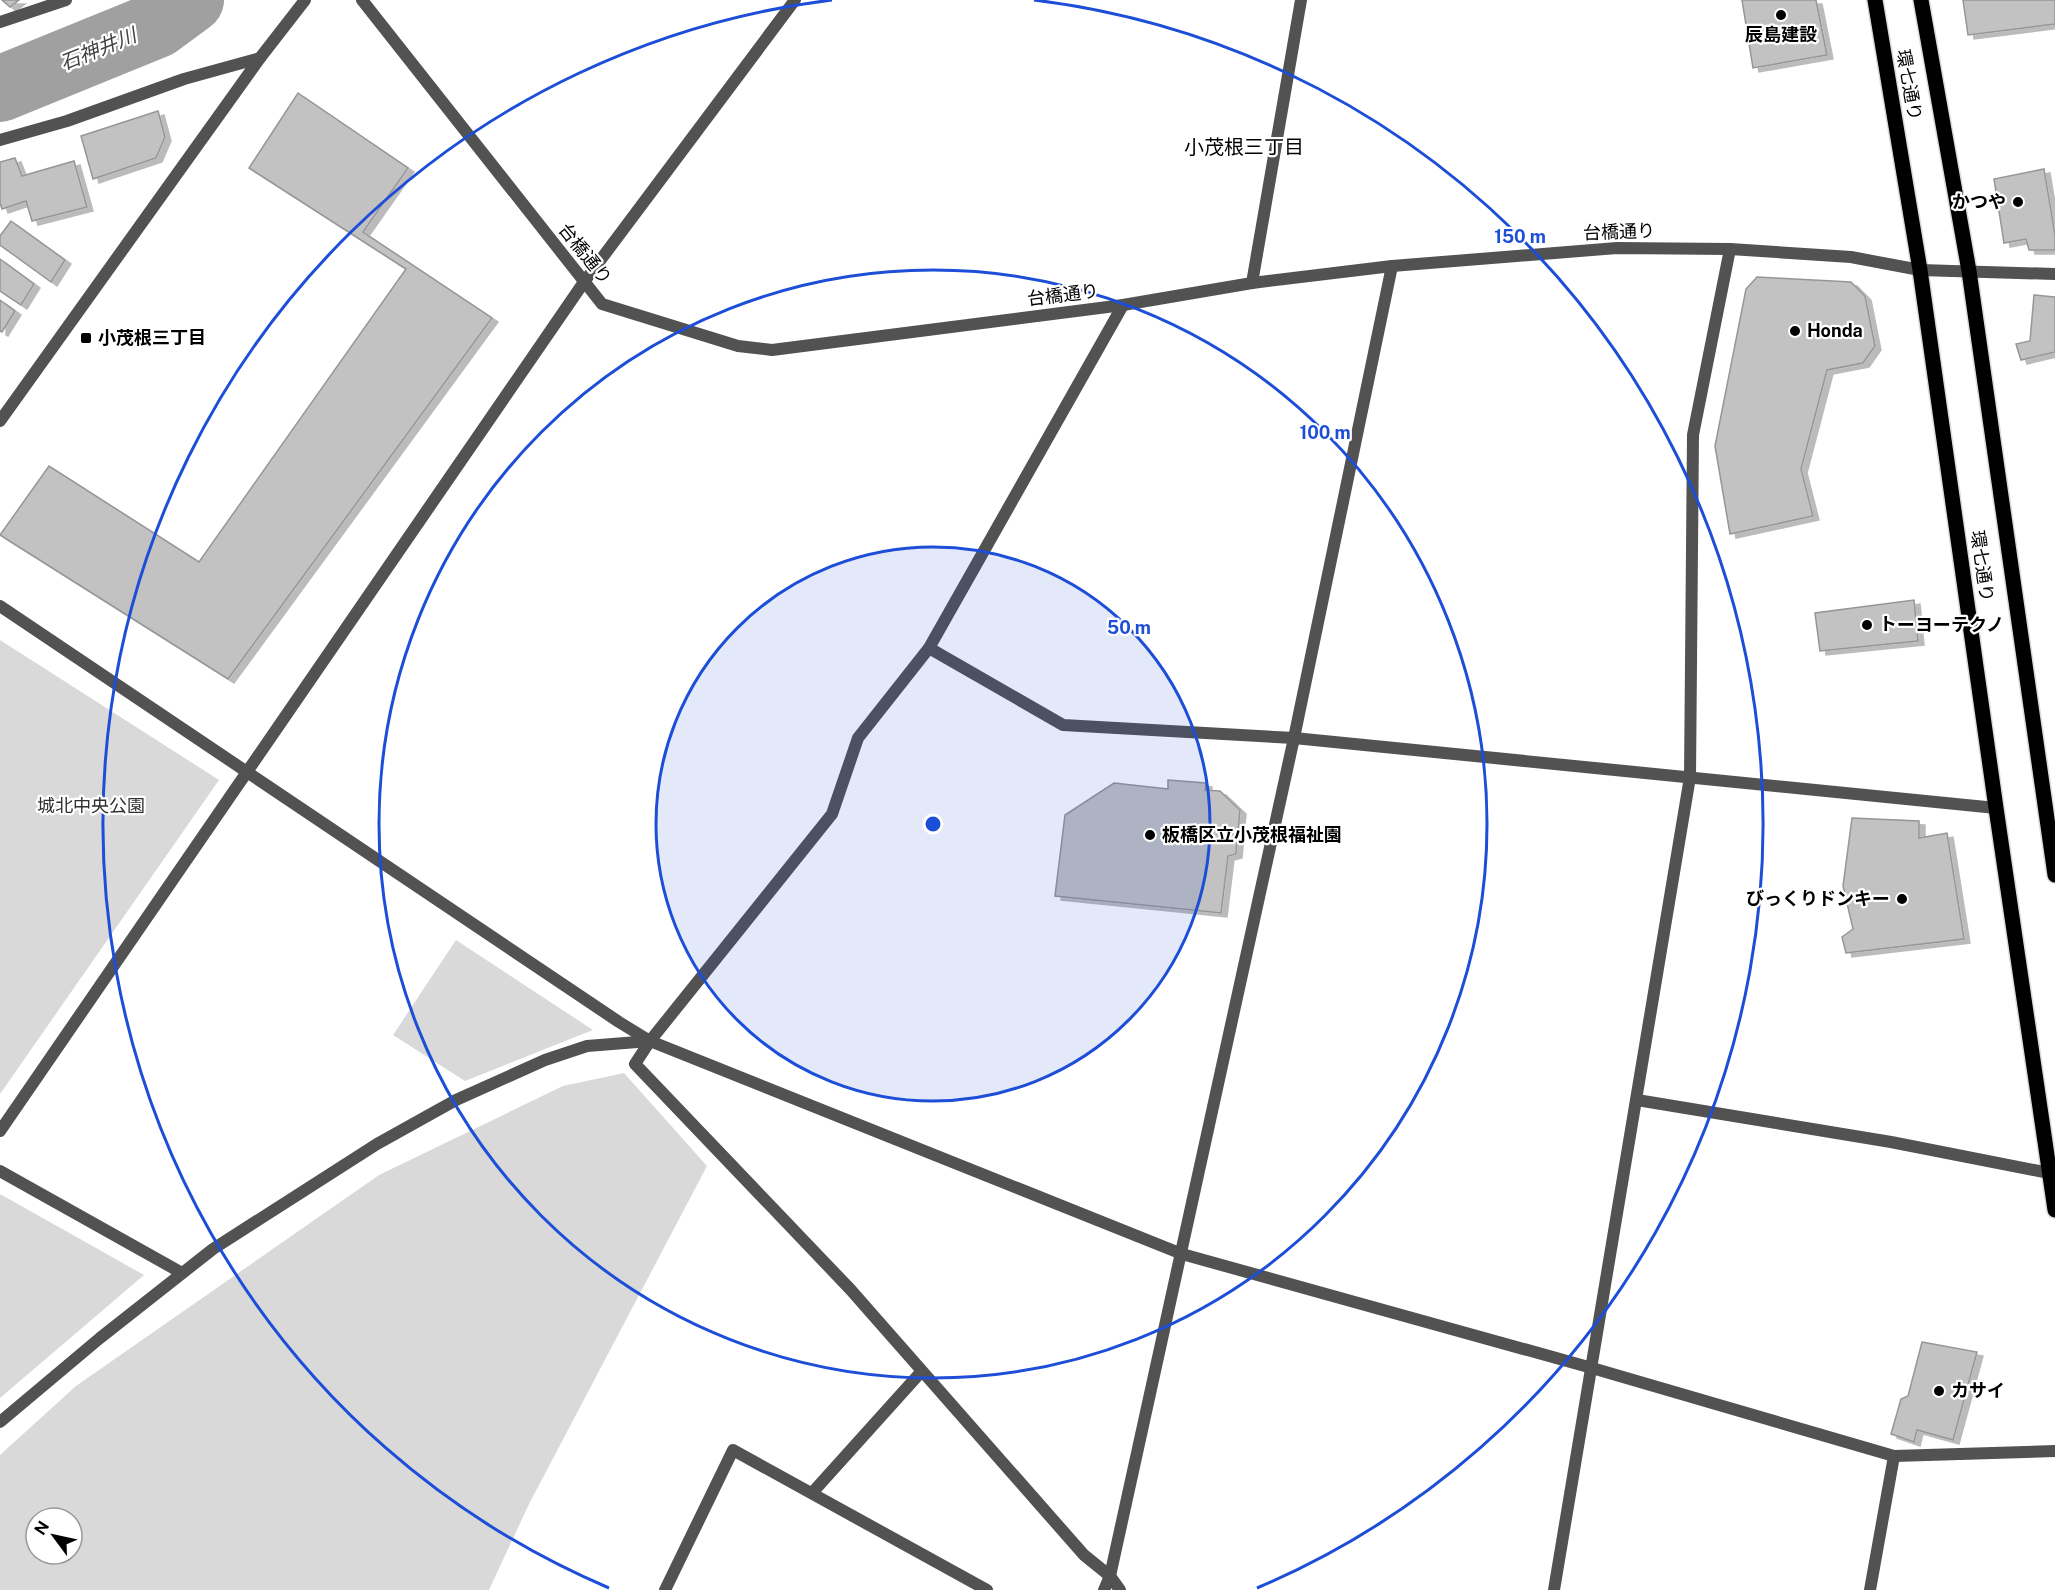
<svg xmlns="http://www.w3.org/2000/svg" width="2055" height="1590" font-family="'Public Sans','Noto Sans JP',sans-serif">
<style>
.green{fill:#d9d9d9;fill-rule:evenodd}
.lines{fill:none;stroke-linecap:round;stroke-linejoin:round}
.river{stroke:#a0a0a0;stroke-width:66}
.building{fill:#c2c2c2;stroke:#969696;stroke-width:1.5;filter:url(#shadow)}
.primary-casing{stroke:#dbdbdb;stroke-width:18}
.lane{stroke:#525252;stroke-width:12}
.street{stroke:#525252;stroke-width:12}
.primary{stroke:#000;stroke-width:15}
.ring{fill:none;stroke:#1d4ed8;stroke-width:3}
.poi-dot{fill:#000;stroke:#fff;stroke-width:2}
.labels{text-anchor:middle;stroke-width:4.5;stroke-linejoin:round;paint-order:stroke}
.poi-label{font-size:18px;font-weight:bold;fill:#000;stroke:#fff;text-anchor:start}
.street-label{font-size:18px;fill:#000;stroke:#fff}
.park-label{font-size:18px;fill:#303030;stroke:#fff}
.water-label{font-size:20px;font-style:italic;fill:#414141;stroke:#fff}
.neighbourhood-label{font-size:20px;fill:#000;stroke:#fff}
.centre{fill:#1d4ed8;stroke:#fff;stroke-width:3}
.ring-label{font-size:18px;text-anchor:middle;font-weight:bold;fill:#1d4ed8;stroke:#fff;stroke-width:4.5;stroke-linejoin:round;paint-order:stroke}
</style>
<defs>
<filter id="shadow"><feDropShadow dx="6" dy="4" stdDeviation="0" flood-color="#0004"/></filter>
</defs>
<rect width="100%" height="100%" fill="#fff"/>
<g class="green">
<polygon points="0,640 219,780 0,1094"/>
<polygon points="456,940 593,1030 465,1081 393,1035"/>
<path d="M624 1073 707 1166 529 1504 489 1590H0V1455L76 1386 379 1175 563 1086ZM36 1518H72V1554H36Z"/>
<polygon points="0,1194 144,1275 0,1398"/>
</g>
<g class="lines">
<polyline class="river" points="0,89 157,25 191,0"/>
</g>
<g class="building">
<polygon points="2,0 19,0 10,7"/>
<polygon points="1742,0 1816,0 1827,55 1753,68"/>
<polygon points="1963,0 2055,0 2055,24 1968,35"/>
<polygon points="298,93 408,168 363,232 492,318 228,679 0,535 49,466 199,562 406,269 249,168"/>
<polygon points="158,111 165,137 156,158 93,179 81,136"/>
<polygon points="15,158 22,176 74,161 87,207 32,221 26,201 2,209 0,203 0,162"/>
<polygon points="2044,169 2055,235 2055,250 2029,250 2026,239 2004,243 1994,179"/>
<polygon points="11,221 65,260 51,282 0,245 0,236"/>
<polygon points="0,259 34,284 21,305 0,291"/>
<polygon points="1757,277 1851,282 1865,296 1875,346 1863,363 1827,370 1801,469 1813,516 1730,534 1715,446 1746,289"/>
<polygon points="2034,295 2055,297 2055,352 2021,360 2016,344 2030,341"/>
<polygon points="0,300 15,311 2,332 0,331"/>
<polygon points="1914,600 1918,641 1820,651 1815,613"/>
<polygon points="1168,780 1206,783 1205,790 1220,791 1240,810 1236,854 1228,856 1221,913 1055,896 1065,815 1114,783 1168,789"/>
<polygon points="1852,818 1919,821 1919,838 1947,833 1964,939 1846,953 1842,937 1853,929 1843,886"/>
<polygon points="1922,1342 1977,1352 1953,1440 1917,1430 1914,1442 1891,1434 1901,1399 1908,1396"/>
</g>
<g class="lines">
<g class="primary-casing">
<g id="primary">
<polyline points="1875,0 1920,270 1996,808 2055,1210"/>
<polyline points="1921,0 1969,271 2055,875"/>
</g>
</g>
<g class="lane">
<polyline points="0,22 66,0"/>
<polyline points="0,140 67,121 184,79 260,58"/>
<polyline points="650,1041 635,1064 850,1289 1084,1555 1110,1576"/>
<polyline points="812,1493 921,1372"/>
<polyline points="665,1590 733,1450 987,1590"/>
</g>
<g class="street">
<polyline points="362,0 602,304 738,346 772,350 1123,305 1252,283 1392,266 1617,248 1730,249 1851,257 1920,270 2055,274"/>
<polyline points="1252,283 1301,0"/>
<polyline points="0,421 260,58 305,0"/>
<polyline points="0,606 619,1022 650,1041 1182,1254 1592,1368 1894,1456 2055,1451"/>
<polyline points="929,648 1063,725 1294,738 1996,808"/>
<polyline points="1637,1100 1891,1142 2049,1173"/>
<polyline points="0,1131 584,282 795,0"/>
<polyline points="0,1171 182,1273"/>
<polyline points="0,1422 100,1338 213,1249 377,1144 456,1100 545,1060 587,1046 650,1041 832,814 858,738 929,648 1123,305"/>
<polyline points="1110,1576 1120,1590"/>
<polyline points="1104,1590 1110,1576 1294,738 1392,266"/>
<polyline points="1554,1590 1690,777 1693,435 1730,249"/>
<polyline points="1870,1590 1894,1456"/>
</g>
<use href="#primary" class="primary"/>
</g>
<circle cx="933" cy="824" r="277" fill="#1d4ed8" fill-opacity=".12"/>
<g class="ring">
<circle cx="933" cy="824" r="277"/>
<circle cx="933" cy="824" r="554"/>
<path d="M609 1588A830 830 0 0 1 832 0M1034 0A830 830 0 0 1 1257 1588"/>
</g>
<g class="poi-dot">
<circle cx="1781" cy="15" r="6"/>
<circle cx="2018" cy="202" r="6"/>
<circle cx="1795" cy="331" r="6"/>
<rect x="80" y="332" width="12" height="12" rx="3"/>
<circle cx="1867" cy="625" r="6"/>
<circle cx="1150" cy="835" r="6"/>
<circle cx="1902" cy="899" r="6"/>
<circle cx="1939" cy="1391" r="6"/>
</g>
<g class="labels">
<g class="poi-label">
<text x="1781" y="41" text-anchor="middle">辰島建設</text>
<text x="2006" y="208" text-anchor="end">かつや</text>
<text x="1807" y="337">Honda</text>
<text x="98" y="344">小茂根三丁目</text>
<text x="1879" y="631">トーヨーテクノ</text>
<text x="1162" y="841">板橋区立小茂根福祉園</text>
<text x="1890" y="905" text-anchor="end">びっくりドンキー</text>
<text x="1951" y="1397">カサイ</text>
</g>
<g class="street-label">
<text transform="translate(1909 85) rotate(80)" y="6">環七通り</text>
<text transform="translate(1619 232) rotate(-2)" y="6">台橋通り</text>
<text transform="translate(585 254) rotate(51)" y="6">台橋通り</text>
<text transform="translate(1063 295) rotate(-7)" y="6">台橋通り</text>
<text transform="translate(1982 566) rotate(82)" y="6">環七通り</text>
</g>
<g class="park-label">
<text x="91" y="812">城北中央公園</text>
</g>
<g class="water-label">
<text transform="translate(98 49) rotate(-22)" y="7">石神井川</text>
</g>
<g class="neighbourhood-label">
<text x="1244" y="154">小茂根三丁目</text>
</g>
</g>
<circle cx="933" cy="824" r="9" class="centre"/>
<g class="ring-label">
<text x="1520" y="243">150 m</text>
<text x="1325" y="439">100 m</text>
<text x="1129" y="634">50 m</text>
</g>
<g transform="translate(54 1536) rotate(303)"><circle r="28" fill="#ffffff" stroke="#999999" stroke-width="1.5"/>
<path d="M0-4.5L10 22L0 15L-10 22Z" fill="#000000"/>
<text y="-9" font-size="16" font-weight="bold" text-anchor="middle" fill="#000000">N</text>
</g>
</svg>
